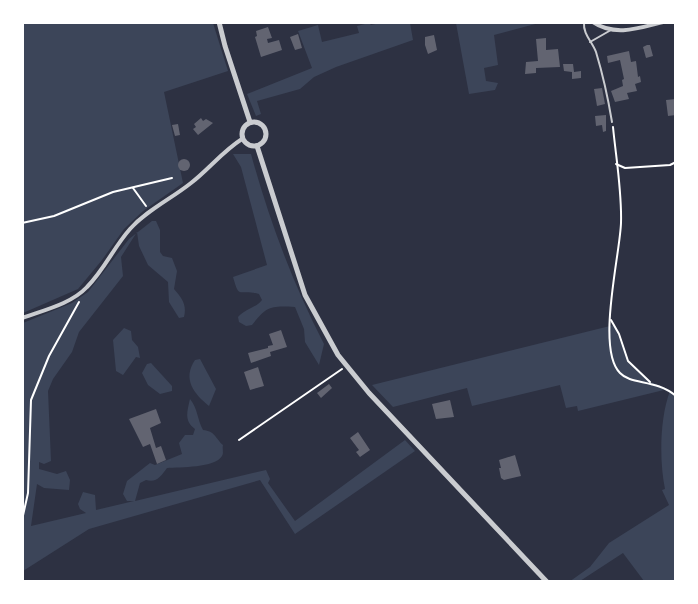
<svg xmlns="http://www.w3.org/2000/svg" width="698" height="604" font-family="'Sofia Sans Condensed',sans-serif">
<style>
.green{fill:#3c4559}
.building{fill:#626471}
.lines{fill:none;stroke-linecap:round;stroke-linejoin:round}
.path{stroke:#fff;stroke-width:2}
.service{stroke:#caccd0;stroke-width:2}
.minor{stroke:#caccd0;stroke-width:4}
.tertiary{stroke:#caccd0;stroke-width:5}
</style>
<rect width="100%" height="100%" fill="#2d3142"/>
<g class="green">
<polygon points="23,23 213,23 228,71 164,92 183,183 143,211 124,229 102,260 78,289 23,313"/>
<polygon points="369,23 371,25 380,23 410,23 413,40 336,67 314,77 300,89 257,101 261,114 256,116 247,94 312,68 298,31 318,25 322,42 359,33 357,26"/>
<polygon points="456,23 456,22 539,23 494,35 498,65 484,68 486,81 498,83 495,90 469,94"/>
<path d="M233 154H251C269 220 293 284 324 344L319 365 305 342 304 329 295 307C270 305 266 307 252 325L246 326 239 322 238 317C245 309 256 308 262 300L259 294C238 288 240 301 233 277L267 265 241 167Z"/>
<path d="M152 221H156L160 230V252L163 256 172 258 177 271 174 289C182 298 187 305 184 317L179 318 169 302 168 282 148 265 139 246 137 232 121 257 123 276 79 332 72 352 53 379 48 391 51 461 44 464 39 462V469L57 474 66 471 70 480 69 490 44 488 37 484 31 526 86 513 80 509 78 504 83 492 95 495 96 510 134 501H127L123 494 127 481 150 463 155 465 182 454 179 443 185 435H193L195 429C184 421 187 412 190 399 198 409 197 419 203 430 215 431 215 438 223 445 222 449 224 453 222 456 215 468 180 467 167 468 161 476 157 483 146 480L140 483 135 501 266 470 270 479 268 483 295 521 405 440 415 451 295 534 260 480 89 529 23 571V323L72 303 88 292 129 239Z"/>
<polygon points="614,325 628,361 651,382 668,389 578,411 577,406 566,408 560,385 472,406 467,388 393,407 372,385"/>
<polygon points="124,328 131,331 132,340 138,347 140,358 136,357 123,375 116,371 113,340"/>
<path d="M200 359 216 389 209 406C194 394 182 379 195 360Z"/>
<polygon points="151,363 172,386 172,391 160,394 148,385 142,373 147,364"/>
<path d="M670 391 676 396 675 581H644L623 553 580 581 569 582 590 567 609 543 669 505 662 490 665 489C659 460 660 417 670 391Z"/>
</g>
<g class="building">
<polygon points="268,27 272,38 267,39 268,43 279,40 282,50 261,57 255,37 257,36 256,31"/>
<polygon points="298,34 302,48 295,50 290,37"/>
<polygon points="434,35 437,50 428,54 425,45 425,37"/>
<polygon points="546,38 546,50 558,49 560,67 536,68 536,73 525,74 526,62 538,61 536,39"/>
<polygon points="647,45 650,45 653,56 646,58 643,47"/>
<polygon points="629,51 631,62 636,61 638,77 640,76 641,82 635,84 637,91 627,93 629,99 615,102 611,91 623,86 622,80 624,79 620,60 608,63 607,56"/>
<polygon points="563,64 573,64 574,72 581,71 581,78 572,79 572,72 564,71"/>
<polygon points="602,88 605,104 597,106 594,89"/>
<polygon points="676,99 676,115 668,116 666,100"/>
<polygon points="606,115 606,131 603,132 602,125 596,126 595,116"/>
<polygon points="201,118 203,121 206,119 213,123 198,135 193,129 196,127 194,124"/>
<polygon points="178,124 180,135 175,136 172,125"/>
<circle cx="184" cy="165" r="6"/>
<polygon points="281,330 287,347 270,352 271,356 251,363 248,353 268,348 268,346 273,345 269,334"/>
<polygon points="258,367 264,386 250,390 244,372"/>
<polygon points="329,384 332,388 321,398 317,393"/>
<polygon points="450,400 454,417 436,419 432,404"/>
<polygon points="156,409 161,423 150,428 156,448 161,446 166,460 157,464 150,444 143,447 129,419"/>
<polygon points="358,432 370,450 360,457 356,452 359,450 350,438"/>
<polygon points="515,455 521,476 504,480 501,478 499,468 501,468 499,460"/>
</g>
<g class="lines">
<g class="path">
<path d="M613 127C616 158 622 191 621 223 620 255 596 349 620 373 631 385 656 379 676 396"/>
<polyline points="616,164 625,168 670,165 676,162"/>
<polyline points="133,188 146,206"/>
<polyline points="22,223 54,216 113,192 172,178"/>
<polyline points="611,320 619,334 628,361 650,382"/>
<polyline points="239,440 342,369"/>
<polyline points="22,520 28,493 31,400 49,356 79,302"/>
</g>
<g class="service">
<path d="M584 22C583 35 592 41 596 52 603 75 608 98 612 122"/>
<polyline points="590,42 611,30"/>
</g>
<g class="minor">
<path d="M593 22C615 37 639 28 663 22"/>
<path d="M22 318C44 310 71 304 87 287 104 270 114 247 130 229 147 210 171 199 191 183 209 169 223 151 242 139"/>
</g>
<g class="tertiary">
<polyline points="219,22 225,46 250,122"/>
<circle cx="254" cy="134" r="12"/>
<polyline points="257,146 305,295 338,355 369,393 547,582"/>
</g>
</g>
<rect width="698" height="604" fill="none" stroke="#ffffff" stroke-width="48"/>
</svg>
